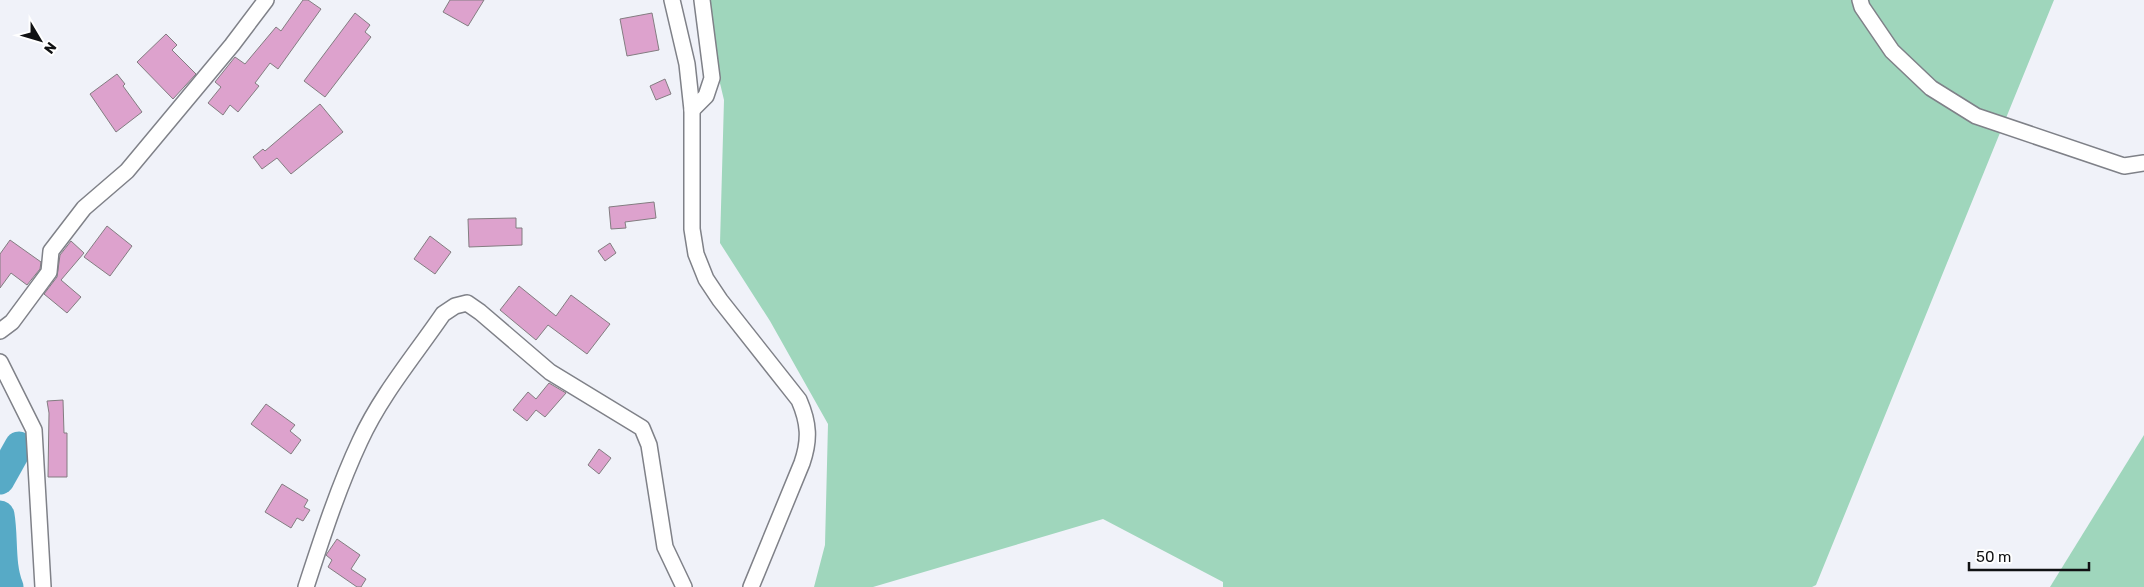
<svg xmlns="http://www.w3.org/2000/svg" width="2144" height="587" font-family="Rubik,sans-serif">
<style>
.green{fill:#9fd6bc}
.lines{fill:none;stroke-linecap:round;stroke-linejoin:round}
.river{stroke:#57aac6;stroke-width:29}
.building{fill:#dda2cd;stroke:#837d81}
.street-casing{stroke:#7f8188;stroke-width:18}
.street{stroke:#fff;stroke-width:15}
</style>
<rect width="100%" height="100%" fill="#f0f2f9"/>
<g class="green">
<polygon points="703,0 2054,0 1816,585 1812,587 1223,587 1223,582 1103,519 873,587 814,587 825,545 828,424 770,321 720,243 724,100 707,29"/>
<polygon points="2144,435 2144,587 2050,587"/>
</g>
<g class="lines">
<g class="river">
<polyline points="0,480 19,446"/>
<path d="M0 515C4 538 0 565 9 587"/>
</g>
</g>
<g class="building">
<polygon points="303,0 308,0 321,9 278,69 270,63 255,83 259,86 238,112 230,105 223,115 208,103 221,87 215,82 235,57 245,64 276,27 281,31"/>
<polygon points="450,0 484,0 468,26 443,12"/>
<polygon points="355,13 370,25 365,32 371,37 325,97 304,81"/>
<polygon points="652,13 659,50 627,56 620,19"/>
<polygon points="166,34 177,45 172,50 196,74 173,99 137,62"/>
<polygon points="117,74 125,84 123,86 142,112 116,132 90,94"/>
<polygon points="665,79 671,94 656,100 650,86"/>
<polygon points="320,104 343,132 291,174 277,158 262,169 253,157 263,149 265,151"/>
<polygon points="654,202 656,218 625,222 626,228 611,229 609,207"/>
<polygon points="516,218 516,228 522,228 522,245 469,247 468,219"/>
<polygon points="107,226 132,246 110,276 84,257"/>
<polygon points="430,236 451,252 435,274 414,259"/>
<polygon points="10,240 41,262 40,269 27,285 11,273 0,288 0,254"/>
<polygon points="71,241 84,253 61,280 81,297 67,313 44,294 57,277 60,255"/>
<polygon points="610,243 616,253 605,261 598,251"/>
<polygon points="519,286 556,316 571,295 610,324 587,354 548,325 536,340 500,310"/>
<polygon points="549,383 566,393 545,417 536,410 527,421 513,410 528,392 536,399"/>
<polygon points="63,400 64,433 67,433 67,477 48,477 49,413 47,401"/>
<polygon points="266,404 295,425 290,431 301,440 291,454 251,424"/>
<polygon points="599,449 611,458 599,474 588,465"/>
<polygon points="282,484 308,500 304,507 310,510 303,521 297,518 291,528 265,512"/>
<polygon points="337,539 360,555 351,569 366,579 361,587 357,587 328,567 332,560 326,555"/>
</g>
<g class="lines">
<g class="street-casing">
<g id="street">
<path d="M672 0 687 64 692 110V229L696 254 706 279 720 300 799 400C809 423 810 440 802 463L751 587"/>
<polyline points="1860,0 1862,7 1892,51 1931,88 1976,116 2124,166 2144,163"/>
<polyline points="692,110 706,96 712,78 702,0"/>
<polyline points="0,331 12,322 49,272 51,251 84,208 127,171 232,45 266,0"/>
<polyline points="0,362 34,430 43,587"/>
<path d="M306 587C322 538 338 488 360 441 381 395 415 355 443 314L455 306 467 303 480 312 550 372 642 428 649 445 665 547 684 587"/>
</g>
</g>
<use href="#street" class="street"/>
</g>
<g transform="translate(40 40) rotate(128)" stroke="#ffffff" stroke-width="4" paint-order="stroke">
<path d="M0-4L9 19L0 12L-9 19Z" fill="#101113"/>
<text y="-8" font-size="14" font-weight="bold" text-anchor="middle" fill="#101113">N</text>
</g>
<path d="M1969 562v8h120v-8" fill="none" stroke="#101113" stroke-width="2.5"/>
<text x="1976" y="562" font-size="15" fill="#101113" stroke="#ffffff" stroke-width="4" paint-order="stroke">50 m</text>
</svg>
